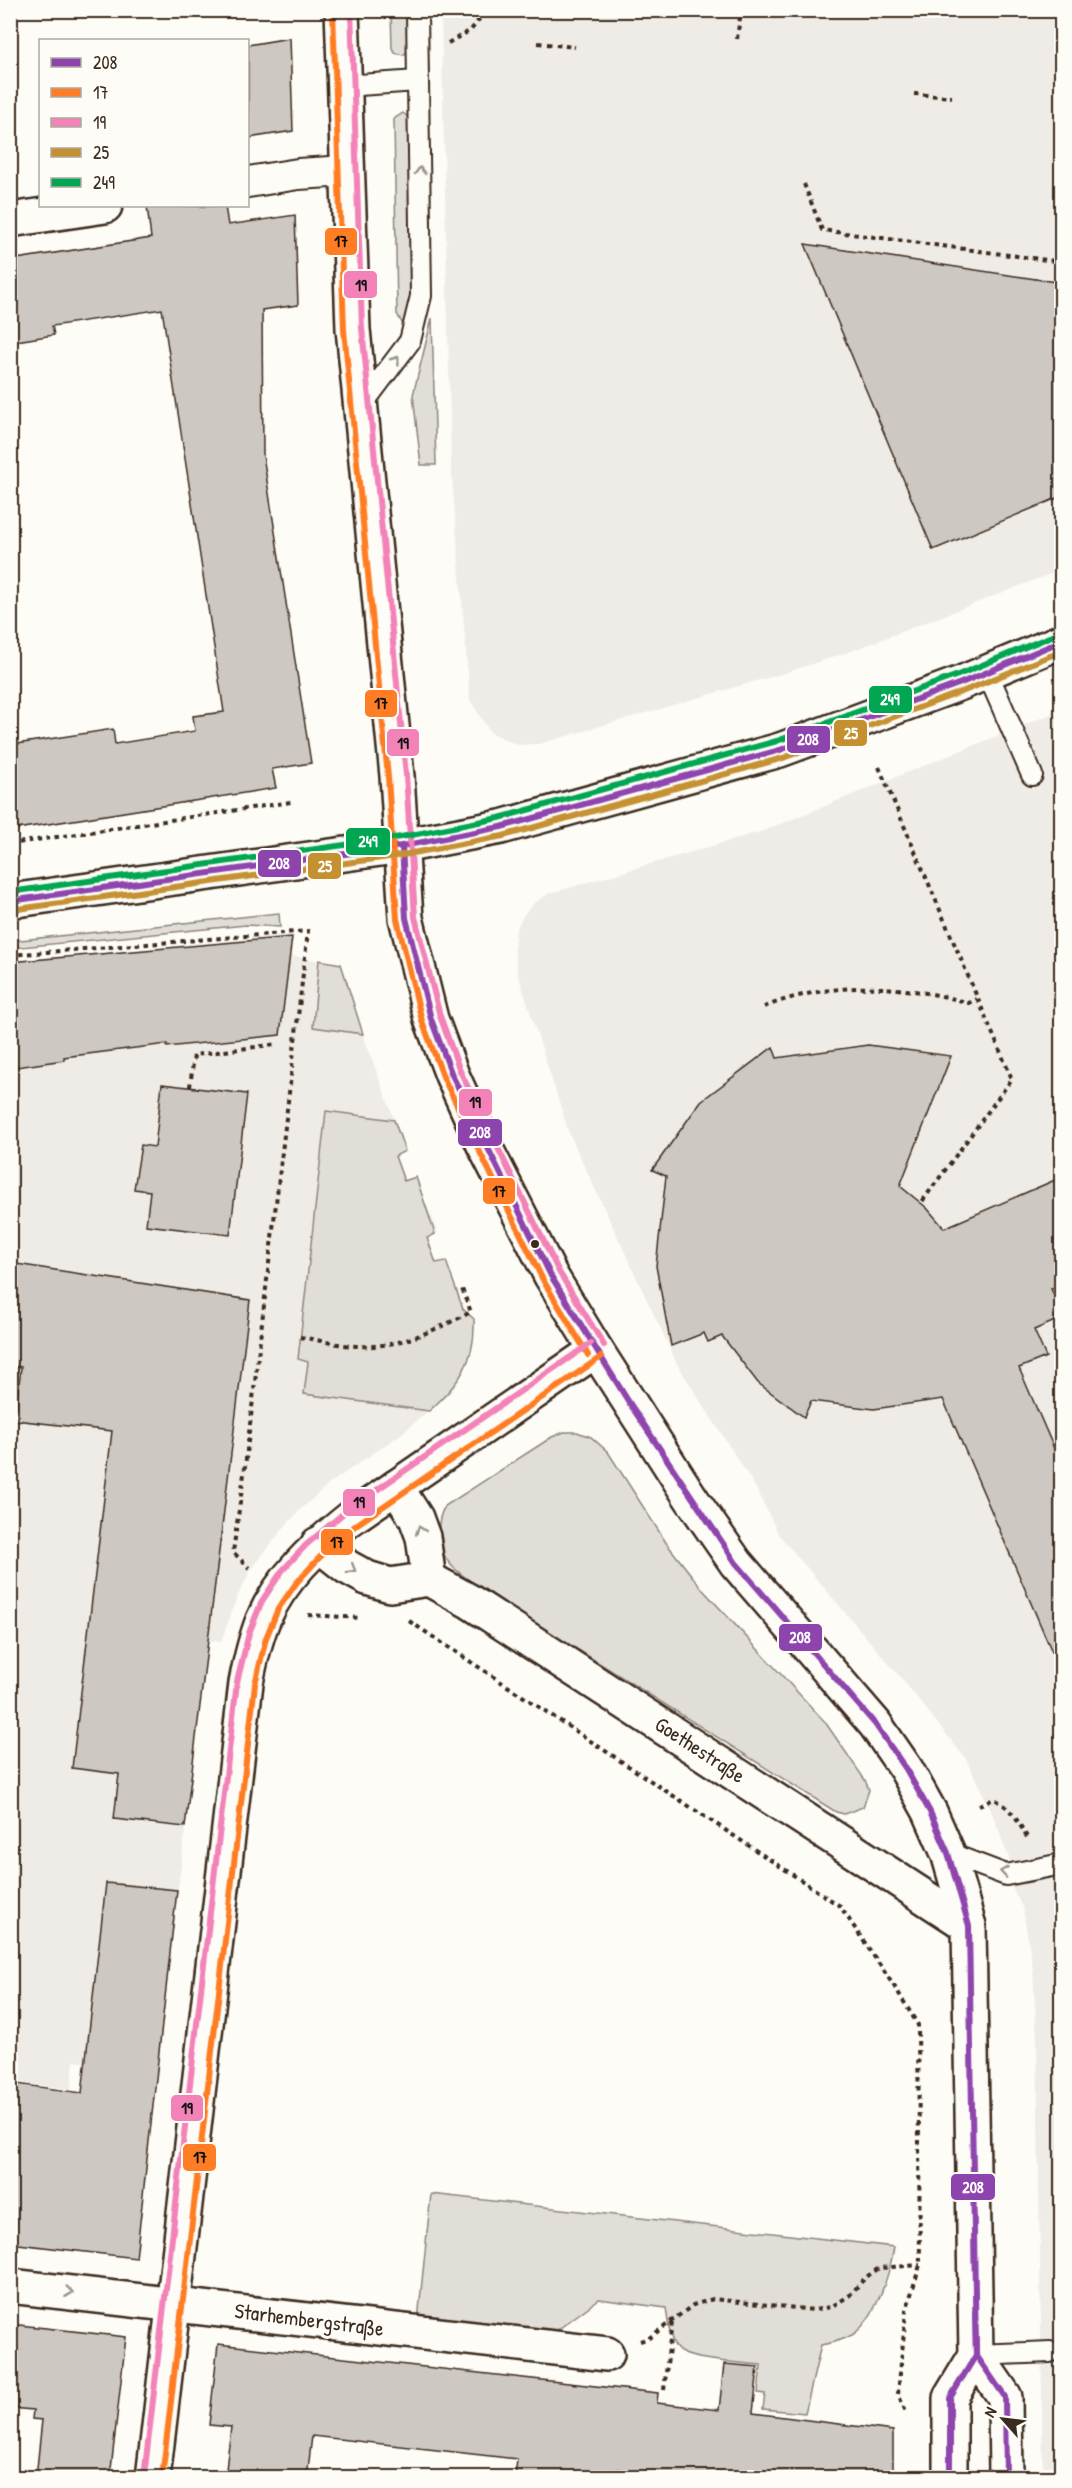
<svg xmlns="http://www.w3.org/2000/svg" width="1072" height="2488" font-family="'Patrick Hand',sans-serif">
<style>
.built{fill:#efece7}
.green{fill:#e1ded7;stroke:#8e847a;stroke-width:1.5}
.building{fill:#cdc8c2;stroke:#3b2a1e;stroke-width:1.5}
.lines{fill:none;stroke-linecap:round;stroke-linejoin:round}
.service-casing{stroke:#3b2a1e;stroke-width:24}
.pedestrian-casing{stroke:#3b2a1e;stroke-width:34}
.minor-casing{stroke:#3b2a1e;stroke-width:38}
.tertiary-casing{stroke:#3b2a1e;stroke-width:38}
.secondary-casing{stroke:#3b2a1e;stroke-width:38}
.path{stroke:#3b2a1e;stroke-width:4;stroke-dasharray:4.5 4.5;stroke-linecap:butt}
.service{stroke:#fdfcf7;stroke-width:20}
.pedestrian{stroke:#fdfcf7;stroke-width:30}
.minor{stroke:#fdfcf7;stroke-width:33}
.tertiary{stroke:#fdfcf7;stroke-width:33}
.secondary{stroke:#fdfcf7;stroke-width:33}
.bus-1-casing{stroke:#fdfcf7;stroke-width:10}
.bus-2-casing{stroke:#fdfcf7;stroke-width:10}
.bus-3-casing{stroke:#fdfcf7;stroke-width:10}
.bus-4-casing{stroke:#fdfcf7;stroke-width:10}
.bus-5-casing{stroke:#fdfcf7;stroke-width:10}
.bus-1{stroke:#8e44ad;stroke-width:6}
.bus-2{stroke:#ff7d24;stroke-width:6}
.bus-3{stroke:#f282b7;stroke-width:6}
.bus-4{stroke:#c59130;stroke-width:6}
.bus-5{stroke:#00a651;stroke-width:6}
.oneway{stroke:#9c938a}
.bus-dot{fill:#3b2a1e;stroke:#fdfcf7;stroke-width:2}
.labels{text-anchor:middle;stroke-width:6;stroke-linejoin:round;paint-order:stroke}
.street-label{font-size:21px;fill:#3b2a1e;stroke:#fdfcf7}
.line-badge{stroke:#fdfcf7;stroke-width:2}
.badge-label{font-size:16px;text-anchor:middle;font-weight:bold;fill:#fff}
.pale-badge-label{font-size:16px;text-anchor:middle;font-weight:bold;fill:#111}
</style>
<rect width="100%" height="100%" fill="#fdfcf7"/>
<filter id="ink" filterUnits="userSpaceOnUse"><feTurbulence type="fractalNoise" baseFrequency=".0167" numOctaves="2"/><feDisplacementMap in="SourceGraphic" scale="12" xChannelSelector="R" yChannelSelector="G"/><feConvolveMatrix kernelMatrix="1 2 1 2 8 2 1 2 1" color-interpolation-filters="sRGB"/></filter>
<g filter="url(#ink)">
<g class="built">
<polygon points="441,11 1061,11 1061,570 854,650 791,671 539,744 517,745 490,732 470,700 451,466"/>
<polygon points="1061,710 1061,2477 1043,2477 1037,2042 1033,1969 1023,1909 1006,1875 1010,1861 991,1810 966,1759 902,1679 779,1535 756,1488 677,1364 569,1133 517,971 514,948 516,929 525,913 534,903 548,894 763,831"/>
<polygon points="292,935 290,956 341,964 352,1006 406,1150 395,1156 405,1180 416,1177 438,1233 428,1238 437,1264 446,1261 463,1309 474,1319 474,1343 462,1374 451,1392 401,1434 329,1484 301,1509 281,1531 251,1570 237,1597 221,1642 207,1640 157,2071 74,2061 71,2089 11,2082 11,962"/>
</g>
<g class="green">
<polygon points="391,11 409,11 409,50 403,55 395,53 392,48"/>
<polygon points="403,113 409,118 414,285 406,320 402,323 397,314 394,119"/>
<polygon points="432,318 436,465 421,465 413,395"/>
<polygon points="279,913 280,927 246,925 11,948 11,941"/>
<polygon points="319,960 341,964 363,1034 313,1027"/>
<path d="M326 1111 394 1120 405 1151 395 1156 404 1181 416 1177 435 1234 427 1238 436 1263 446 1261 463 1309 474 1319C476 1361 459 1384 429 1411L304 1394 308 1362 298 1359Z"/>
<path d="M564 1432H577L591 1437 608 1452 667 1544 703 1590 825 1722 865 1780 869 1790 863 1807 844 1814 836 1812 496 1598C482 1588 461 1577 450 1564 437 1549 435 1522 445 1506L552 1437Z"/>
<path d="M431 2194 894 2247C890 2272 876 2320 852 2335 843 2340 831 2343 821 2345L805 2413 763 2409 765 2394 758 2393 761 2365C744 2363 686 2361 677 2349 669 2339 668 2320 666 2308L599 2299 552 2334 418 2320Z"/>
</g>
<g class="building">
<polygon points="290,38 293,131 248,138 248,45"/>
<polygon points="147,206 225,206 228,225 295,215 298,305 262,310 263,455 311,763 272,769 276,788 10,830 10,745 113,729 115,744 195,731 193,716 224,712 162,309 52,326 54,335 10,342 10,260 151,238"/>
<polygon points="805,244 1062,283 1062,496 933,550"/>
<polygon points="292,937 280,1035 167,1047 167,1044 64,1057 64,1060 10,1068 10,962"/>
<polygon points="868,1045 951,1056 900,1186 927,1208 944,1228 1062,1177 1062,1285 1051,1289 1062,1313 1062,1318 1034,1330 1046,1357 1019,1368 1062,1467 1062,1675 943,1399 874,1409 811,1401 804,1417 758,1383 722,1336 708,1342 704,1333 671,1346 656,1266 666,1176 652,1170 701,1101 773,1047 777,1058"/>
<polygon points="162,1084 247,1094 230,1235 146,1225 150,1191 134,1189 141,1145 155,1147"/>
<polygon points="10,1263 250,1300 185,1827 114,1819 119,1774 72,1768 112,1431 15,1420 21,1367 10,1366"/>
<polygon points="106,1883 177,1890 136,2258 10,2243 10,2083 82,2093"/>
<polygon points="10,2324 126,2337 110,2478 36,2478 42,2420 32,2419 33,2410 10,2408"/>
<polygon points="218,2344 658,2393 657,2403 719,2410 724,2364 758,2367 753,2413 893,2431 893,2478 682,2478 617,2469 616,2478 515,2478 517,2459 312,2436 307,2478 225,2478 231,2427 209,2425"/>
</g>
<g class="lines">
<g class="service-casing">
<g id="service">
<polyline points="344,86 418,81"/>
<polyline points="361,406 410,341 421,296 417,10"/>
<polyline points="987,672 1032,775"/>
<polyline points="948,1853 1006,1875 1062,1864"/>
<polyline points="976,2355 1050,2352"/>
</g>
</g>
<g class="pedestrian-casing">
<polyline id="pedestrian" points="248,182 298,174 347,171"/>
</g>
<g class="minor-casing">
<g id="minor">
<polyline points="10,220 105,206"/>
<polyline points="396,1487 416,1518 423,1537 429,1579"/>
<polyline points="318,1544 347,1567 367,1578 390,1585 429,1579 469,1601 969,1926"/>
<polyline points="10,2286 607,2354"/>
</g>
</g>
<g class="tertiary-casing">
<path id="tertiary" d="M153 2478 246 1683C250 1662 255 1640 263 1620 281 1578 316 1546 351 1518L596 1350"/>
</g>
<g class="secondary-casing">
<g id="secondary">
<polyline points="342,10 353,329 397,776 406,918 431,1019 452,1075 483,1143 551,1276 596,1350 691,1498 736,1563 875,1724 906,1769 930,1812 948,1853 969,1926 976,2355 950,2398 950,2478"/>
<polyline points="10,901 402,846 501,827 780,750 961,683 1062,641"/>
<polyline points="976,2355 1005,2397 1006,2478"/>
</g>
</g>
<g class="path">
<polyline points="737,39 741,10"/>
<polyline points="448,43 471,30 486,10"/>
<polyline points="538,43 575,47"/>
<polyline points="914,94 952,97"/>
<polyline points="804,184 822,230 1062,262"/>
<polyline points="879,767 1012,1079 921,1203"/>
<polyline points="10,844 291,802"/>
<polyline points="10,955 308,931 245,1467 233,1552 249,1568"/>
<path d="M764 1007C830 981 901 983 969 1003L977 999"/>
<polyline points="190,1087 194,1055 278,1044"/>
<path d="M300 1337C318 1340 337 1345 356 1346 397 1349 435 1330 471 1312L462 1289"/>
<polyline points="308,1615 360,1618"/>
<polyline points="409,1621 840,1906 898,1992 918,2025 920,2265 906,2311 898,2394 907,2414"/>
<path d="M979 1805 994 1799C1011 1807 1019 1823 1028 1839"/>
<polyline points="640,2341 649,2338 693,2305 713,2299 814,2310 831,2307 849,2296 865,2278 879,2268 920,2265"/>
<polyline points="664,2390 672,2322"/>
</g>
<use href="#service" class="service"/>
<use href="#pedestrian" class="pedestrian"/>
<use href="#minor" class="minor"/>
<use href="#tertiary" class="tertiary"/>
<use href="#secondary" class="secondary"/>
<g class="bus-1-casing">
<g id="bus-1">
<polyline points="402,846 406,918 431,1019 452,1075 551,1276 630,1404 736,1563 875,1724 906,1769 930,1812 948,1853 969,1926 976,2355 1005,2397 1006,2478"/>
<polyline points="10,901 402,846 501,827 780,750 961,683 1062,641"/>
<polyline points="950,2478 950,2398 976,2355 975,2313"/>
</g>
</g>
<g class="bus-2-casing">
<g id="bus-2">
<polyline points="333,10 344,330 388,777 397,919 422,1021 444,1079 543,1280 588,1355"/>
<polyline points="162,2478 255,1684 266,1638 278,1609 297,1582 319,1558 356,1525 601,1357"/>
</g>
</g>
<g class="bus-3-casing">
<g id="bus-3">
<polyline points="351,10 362,328 406,775 415,917 440,1016 460,1071 559,1272 604,1345"/>
<polyline points="144,2477 237,1682 249,1633 262,1601 282,1571 306,1545 346,1511 591,1343"/>
</g>
</g>
<g class="bus-4-casing">
<polyline id="bus-4" points="11,910 403,855 503,836 783,758 964,691 1062,651"/>
</g>
<g class="bus-5-casing">
<polyline id="bus-5" points="10,892 401,837 499,818 777,741 958,675 1059,633"/>
</g>
<use href="#bus-1" class="bus-1"/>
<use href="#bus-2" class="bus-2"/>
<use href="#bus-3" class="bus-3"/>
<use href="#bus-4" class="bus-4"/>
<use href="#bus-5" class="bus-5"/>
</g>
<defs><path id="oneway-chevron" d="M-2-3.5L2.5 0L-2 3.5" fill="none" stroke-width="1.6" stroke-linecap="round" stroke-linejoin="round" transform="scale(1.5)"/></defs>
<g class="oneway">
<use href="#oneway-chevron" transform="translate(420 171) rotate(-91)"/>
<use href="#oneway-chevron" transform="translate(396 360) rotate(-53)"/>
<use href="#oneway-chevron" transform="translate(420 1530) rotate(-110)"/>
<use href="#oneway-chevron" transform="translate(352 1569) rotate(31)"/>
<use href="#oneway-chevron" transform="translate(1004 1872) rotate(-172)"/>
<use href="#oneway-chevron" transform="translate(69 2292) rotate(7)"/>
</g>
</g>
<circle class="bus-dot" cx="535" cy="1244" r="5"/>
<g class="labels">
<g class="street-label">
<text transform="translate(700 1750) rotate(33)" y="7">Goethestraße</text>
<text transform="translate(309 2320) rotate(7)" y="7">Starhembergstraße</text>
</g>
</g>
<g class="line-badge">
<rect x="324" y="227" width="34" height="29" rx="6" fill="#ff7d24"/>
<rect x="343" y="270" width="35" height="29" rx="6" fill="#f282b7"/>
<rect x="868" y="685" width="45" height="29" rx="6" fill="#00a651"/>
<rect x="364" y="689" width="34" height="29" rx="6" fill="#ff7d24"/>
<rect x="833" y="719" width="35" height="28" rx="6" fill="#c59130"/>
<rect x="786" y="725" width="45" height="29" rx="6" fill="#8e44ad"/>
<rect x="386" y="728" width="34" height="29" rx="6" fill="#f282b7"/>
<rect x="345" y="827" width="46" height="29" rx="6" fill="#00a651"/>
<rect x="257" y="849" width="45" height="29" rx="6" fill="#8e44ad"/>
<rect x="307" y="852" width="35" height="28" rx="6" fill="#c59130"/>
<rect x="458" y="1088" width="35" height="29" rx="6" fill="#f282b7"/>
<rect x="457" y="1118" width="46" height="29" rx="6" fill="#8e44ad"/>
<rect x="482" y="1177" width="34" height="28" rx="6" fill="#ff7d24"/>
<rect x="342" y="1488" width="34" height="29" rx="6" fill="#f282b7"/>
<rect x="320" y="1528" width="34" height="28" rx="6" fill="#ff7d24"/>
<rect x="778" y="1623" width="45" height="29" rx="6" fill="#8e44ad"/>
<rect x="170" y="2094" width="34" height="28" rx="6" fill="#f282b7"/>
<rect x="182" y="2143" width="35" height="29" rx="6" fill="#ff7d24"/>
<rect x="950" y="2173" width="46" height="28" rx="6" fill="#8e44ad"/>
</g>
<g class="badge-label">
<text x="890" y="705">249</text>
<text x="851" y="739">25</text>
<text x="808" y="745">208</text>
<text x="368" y="847">249</text>
<text x="279" y="869">208</text>
<text x="325" y="872">25</text>
<text x="480" y="1138">208</text>
<text x="800" y="1643">208</text>
<text x="973" y="2193">208</text>
</g>
<g class="pale-badge-label">
<text x="341" y="247">17</text>
<text x="361" y="291">19</text>
<text x="381" y="709">17</text>
<text x="403" y="749">19</text>
<text x="475" y="1108">19</text>
<text x="499" y="1197">17</text>
<text x="359" y="1508">19</text>
<text x="337" y="1548">17</text>
<text x="187" y="2114">19</text>
<text x="200" y="2163">17</text>
</g>
<rect width="1072" height="2488" fill="none" stroke="#fdfcf7" stroke-width="36"/>
<rect x="18" y="18" width="1036" height="2452" fill="none" stroke="#3b2a1e" stroke-width="2" filter="url(#ink)"/>
<rect x="39" y="39" width="210" height="168" fill="#fdfcf7" stroke="#afa8a0" stroke-width="1.5"/>
<rect x="51" y="58" width="30" height="9" fill="#8e44ad" stroke="#afa8a0" stroke-width="1.5"/>
<text x="93" y="69" font-size="18" fill="#3b2a1e">208</text>
<rect x="51" y="88" width="30" height="9" fill="#ff7d24" stroke="#afa8a0" stroke-width="1.5"/>
<text x="93" y="99" font-size="18" fill="#3b2a1e">17</text>
<rect x="51" y="118" width="30" height="9" fill="#f282b7" stroke="#afa8a0" stroke-width="1.5"/>
<text x="93" y="129" font-size="18" fill="#3b2a1e">19</text>
<rect x="51" y="148" width="30" height="9" fill="#c59130" stroke="#afa8a0" stroke-width="1.5"/>
<text x="93" y="159" font-size="18" fill="#3b2a1e">25</text>
<rect x="51" y="178" width="30" height="9" fill="#00a651" stroke="#afa8a0" stroke-width="1.5"/>
<text x="93" y="189" font-size="18" fill="#3b2a1e">249</text>
<g transform="translate(1003 2419) rotate(298)" stroke="#fdfcf7" stroke-width="4.5" paint-order="stroke">
<path d="M0-4.5L10 22L0 15L-10 22Z" fill="#3b2a1e"/>
<text y="-9" font-size="16" font-weight="bold" text-anchor="middle" fill="#3b2a1e">N</text>
</g>
</svg>
